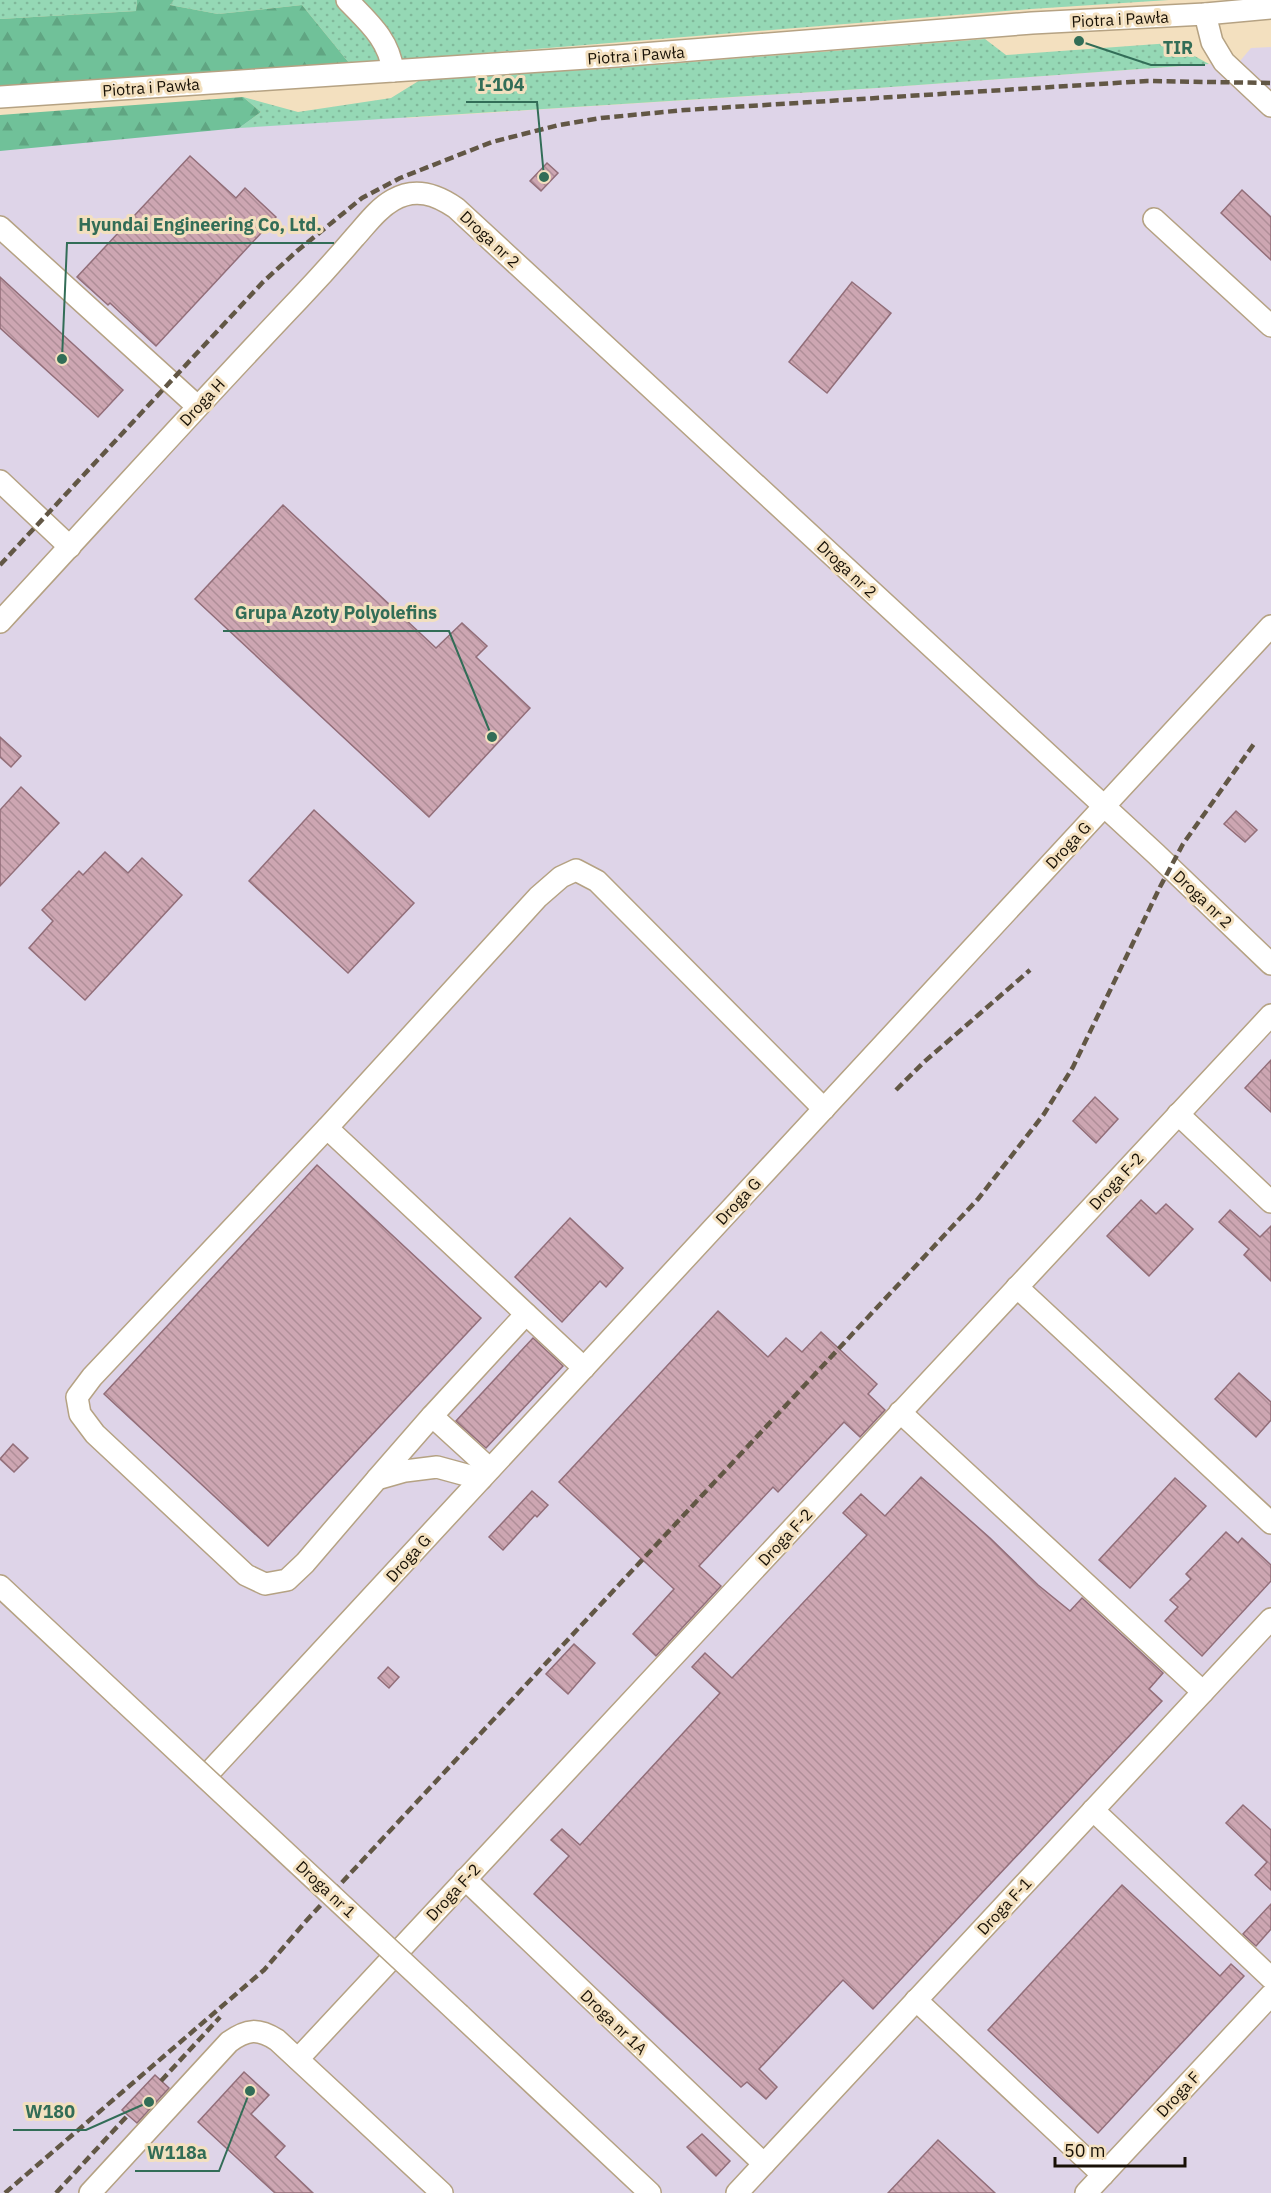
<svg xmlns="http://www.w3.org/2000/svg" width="1271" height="2193" font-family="'IBM Plex Sans',sans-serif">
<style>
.industrial{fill:#ded4e8}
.grass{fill:url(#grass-dots)}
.forest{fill:url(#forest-firs)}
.building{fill:url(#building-back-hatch);stroke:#926e79;stroke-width:1.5}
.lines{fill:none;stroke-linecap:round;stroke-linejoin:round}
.minor-casing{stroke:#b5a283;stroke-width:24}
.minor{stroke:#fff;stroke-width:21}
.rail{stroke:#625745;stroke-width:4.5;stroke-dasharray:9 4.5;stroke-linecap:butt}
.minor-bridge-casing{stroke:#b5a283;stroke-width:24;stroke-linecap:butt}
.minor-bridge{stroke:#fff;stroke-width:21}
.labels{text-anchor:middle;stroke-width:6;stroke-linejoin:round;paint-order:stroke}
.street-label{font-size:16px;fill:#181106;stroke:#f3e0bf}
.leader{fill:none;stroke:#326d57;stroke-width:2}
.callout-dot{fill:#326d57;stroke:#f3e0bf;stroke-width:2}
.callout-label{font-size:18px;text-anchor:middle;font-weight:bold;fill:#326d57;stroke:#f3e0bf;stroke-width:6;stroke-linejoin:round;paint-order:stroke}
</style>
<defs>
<pattern id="grass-dots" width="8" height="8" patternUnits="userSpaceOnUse" patternTransform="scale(1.5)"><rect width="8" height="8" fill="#95d8b5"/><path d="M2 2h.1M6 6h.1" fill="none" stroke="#80b89a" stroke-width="1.8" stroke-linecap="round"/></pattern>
<pattern id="forest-firs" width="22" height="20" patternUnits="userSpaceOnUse" patternTransform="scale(1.5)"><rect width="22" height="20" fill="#70c199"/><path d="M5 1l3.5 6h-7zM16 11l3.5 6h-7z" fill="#60a582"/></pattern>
<pattern id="building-back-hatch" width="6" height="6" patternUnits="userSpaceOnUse" patternTransform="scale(1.5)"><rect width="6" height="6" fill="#cda6b2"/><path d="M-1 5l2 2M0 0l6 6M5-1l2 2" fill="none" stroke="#af8e98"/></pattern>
</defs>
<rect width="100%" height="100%" fill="#f3e0bf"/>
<polygon class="industrial" points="1271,47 1271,2193 0,2193 0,136 417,107 406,118 877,88 1209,64 1240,61 1251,48"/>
<g class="grass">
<polygon points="0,0 137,0 136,11 0,19"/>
<polygon points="174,0 1169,0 1031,9 350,64 302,5 218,14 170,5"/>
<polygon points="985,39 1006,55 1171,43 1209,64 877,88 239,128 261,112 243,97 298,112 391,98 425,77 602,69"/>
</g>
<g class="forest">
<polygon points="137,0 174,0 170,5 218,14 302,5 350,64 0,88 0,19 136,11"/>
<polygon points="243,97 261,112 239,128 0,151 0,115"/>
</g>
<g class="building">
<polygon points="190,156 236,198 245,188 276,217 156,346 110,303 108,305 77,277"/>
<polygon points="547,163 558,173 541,191 530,181"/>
<polygon points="1242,190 1271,217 1271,260 1221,213"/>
<polygon points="0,277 123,390 98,417 0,328"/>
<polygon points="852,282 891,313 827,393 789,362"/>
<polygon points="283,505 436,648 462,623 487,646 476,657 530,708 429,817 195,599"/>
<polygon points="0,737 21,756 11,767 0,757"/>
<polygon points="21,787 59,823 0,886 0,810"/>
<polygon points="314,810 414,903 348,973 249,881"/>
<polygon points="1236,811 1257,830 1245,842 1224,824"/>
<polygon points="105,852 128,873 142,858 182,895 85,1000 29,948 53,921 42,910 79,871 83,875"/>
<polygon points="1271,1060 1271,1112 1245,1088"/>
<polygon points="1095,1097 1118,1119 1096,1143 1073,1121"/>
<polygon points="317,1165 481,1318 268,1546 104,1394"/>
<polygon points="1141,1200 1156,1214 1166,1204 1193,1229 1149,1276 1107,1236"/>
<polygon points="1230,1210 1260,1237 1271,1226 1271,1281 1244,1255 1249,1249 1219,1222"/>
<polygon points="570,1218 623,1268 606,1287 600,1281 562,1322 515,1277"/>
<polygon points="718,1311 768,1357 786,1338 802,1352 821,1332 877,1384 868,1394 885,1410 860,1437 844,1422 778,1492 773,1487 699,1566 721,1586 656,1656 633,1634 674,1589 559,1482"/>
<polygon points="533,1338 563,1366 486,1448 456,1421"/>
<polygon points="1239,1373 1271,1402 1271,1420 1256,1437 1215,1399"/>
<polygon points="13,1444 28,1458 14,1472 0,1459"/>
<polygon points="921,1477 990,1538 1038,1585 1070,1611 1082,1598 1163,1673 1149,1689 1162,1701 873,2009 843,1980 759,2069 777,2087 766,2099 747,2082 741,2087 534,1894 569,1856 551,1840 562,1829 580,1845 720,1693 692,1667 705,1653 732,1678 867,1535 843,1513 861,1494 885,1516"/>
<polygon points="1175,1478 1206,1506 1130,1588 1099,1560"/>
<polygon points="532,1491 548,1505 537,1517 535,1515 503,1550 489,1537"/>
<polygon points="1226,1532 1238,1543 1242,1538 1271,1565 1271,1581 1202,1656 1165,1621 1178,1607 1170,1600 1191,1579 1186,1574"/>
<polygon points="574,1644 595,1663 568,1694 546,1674"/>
<polygon points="388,1667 399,1677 389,1688 378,1678"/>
<polygon points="1243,1805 1271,1830 1271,1890 1255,1875 1267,1862 1226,1823"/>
<polygon points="1122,1885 1220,1976 1231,1964 1244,1976 1098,2133 988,2030"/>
<polygon points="1271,1904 1271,1929 1256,1946 1243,1934"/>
<polygon points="244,2072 269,2095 251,2114 285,2146 275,2157 313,2193 275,2193 198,2122"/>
<polygon points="155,2075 169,2088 137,2123 122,2110"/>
<polygon points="702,2134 730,2161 716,2176 687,2147"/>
<polygon points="938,2140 995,2193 888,2193"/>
</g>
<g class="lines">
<g class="minor-casing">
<g id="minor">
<path d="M347 0C368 22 389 39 393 71"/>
<polyline points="1205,14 1212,42 1224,62 1271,106"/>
<polyline points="0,97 617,56 1032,23 1205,14 1271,8"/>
<polyline points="1154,219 1271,326"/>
<polyline points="0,227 197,406"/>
<polyline points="0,481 70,547"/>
<path d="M0 622C100 514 198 405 299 299 318 279 336 259 354 238 366 225 377 209 393 200 415 187 436 194 456 208L1156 854 1271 964"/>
<polyline points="1178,1114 1271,1202"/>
<polyline points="327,1128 538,897 561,877 576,870 597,881 824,1109"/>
<polyline points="1017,1287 1271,1523"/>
<polyline points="900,1412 1203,1692"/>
<polyline points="432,1416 490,1469"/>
<polyline points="377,1479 432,1416 526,1314"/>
<polyline points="481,1479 437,1467 405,1471 377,1479 305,1563 287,1580 265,1584 246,1575 95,1434 80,1414 77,1397 92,1377 327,1128 584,1368"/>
<polyline points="0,1586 121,1699"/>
<polyline points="205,1777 1271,626"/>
<polyline points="1093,1810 1271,1978"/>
<polyline points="465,1879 764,2164"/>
<polyline points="916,2000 1103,2175"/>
<polyline points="460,2015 650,2193"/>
<polyline points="298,2059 1271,1015"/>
<path d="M90 2193 229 2042C247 2029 258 2028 277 2040L442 2193"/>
<polyline points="737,2193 1271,1619"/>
<polyline points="1086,2193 1271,1995"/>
</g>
</g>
<use href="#minor" class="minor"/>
<g class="rail">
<polyline points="0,565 263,282 297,251 362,198 400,178 492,142 559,125 601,118 685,110 1147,81 1271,83"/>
<polyline points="896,1090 924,1062 1030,970"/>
<polyline points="161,2081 220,2017"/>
<polyline points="5,2193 264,1970 306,1921 978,1199 1044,1114 1073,1067 1160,887 1183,844 1256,741"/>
<polyline points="56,2193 128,2115"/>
</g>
<g class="minor-bridge-casing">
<polyline id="minor-bridge" points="121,1699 460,2015"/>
</g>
<use href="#minor-bridge" class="minor-bridge"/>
</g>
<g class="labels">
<g class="street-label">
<text transform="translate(1120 19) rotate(-3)" y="6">Piotra i Pawła</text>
<text transform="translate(636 55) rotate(-4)" y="6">Piotra i Pawła</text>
<text transform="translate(151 87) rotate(-4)" y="6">Piotra i Pawła</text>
<text transform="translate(490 239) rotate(43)" y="6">Droga nr 2</text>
<text transform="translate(202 402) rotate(-47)" y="6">Droga H</text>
<text transform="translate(847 569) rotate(43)" y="6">Droga nr 2</text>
<text transform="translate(1068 845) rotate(-47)" y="6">Droga G</text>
<text transform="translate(1203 899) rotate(44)" y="6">Droga nr 2</text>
<text transform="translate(1116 1181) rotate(-47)" y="6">Droga F-2</text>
<text transform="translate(738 1201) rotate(-47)" y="6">Droga G</text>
<text transform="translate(785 1537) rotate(-47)" y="6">Droga F-2</text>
<text transform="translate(408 1558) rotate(-48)" y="6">Droga G</text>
<text transform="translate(326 1889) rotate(43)" y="6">Droga nr 1</text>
<text transform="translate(453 1892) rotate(-47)" y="6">Droga F-2</text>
<text transform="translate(1004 1906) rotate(-47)" y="6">Droga F-1</text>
<text transform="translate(614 2022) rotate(44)" y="6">Droga nr 1A</text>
<text transform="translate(1178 2094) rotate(-47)" y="6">Droga F</text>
</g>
</g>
<path class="leader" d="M1079 41L1151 65H1205M544 177L537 102H466M62 359L67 243H334M492 737L449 631H223M149 2102L86 2130H13M250 2091L219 2171H135"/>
<g class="callout-dot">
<circle cx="1079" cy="41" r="6"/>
<circle cx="544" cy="177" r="6"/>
<circle cx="62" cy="359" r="6"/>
<circle cx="492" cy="737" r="6"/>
<circle cx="149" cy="2102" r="6"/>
<circle cx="250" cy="2091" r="6"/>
</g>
<g class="callout-label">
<text x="1178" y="54">TIR</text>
<text x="501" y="91">I-104</text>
<text x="200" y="231">Hyundai Engineering Co, Ltd.</text>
<text x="336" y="619">Grupa Azoty Polyolefins</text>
<text x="50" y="2118">W180</text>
<text x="177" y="2159">W118a</text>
</g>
<path d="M1055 2157v9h130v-9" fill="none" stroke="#181106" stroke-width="3"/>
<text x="1064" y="2157" font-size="18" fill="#181106" stroke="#f3e0bf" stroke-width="4.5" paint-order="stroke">50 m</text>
</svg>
